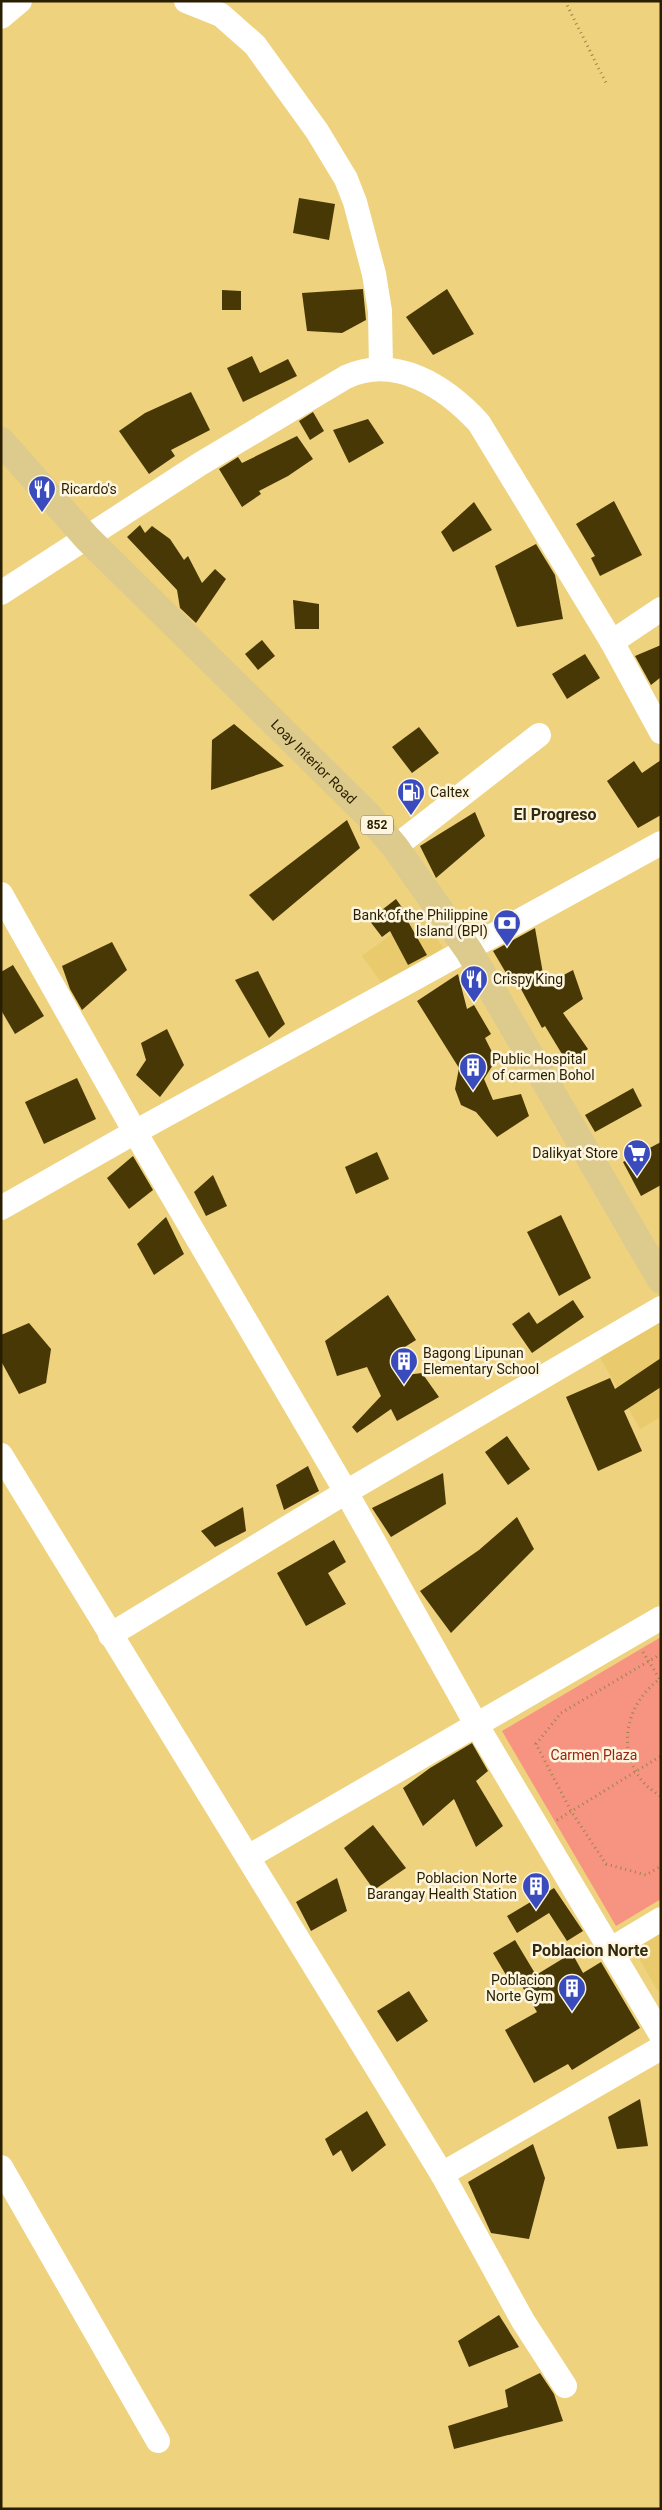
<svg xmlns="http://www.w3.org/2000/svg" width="662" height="2510" font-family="Roboto,sans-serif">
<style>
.built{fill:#e9ca6c}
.green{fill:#f69481}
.building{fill:#473806}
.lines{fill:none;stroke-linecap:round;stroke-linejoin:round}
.path{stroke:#998448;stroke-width:3;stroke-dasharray:1 4;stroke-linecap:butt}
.minor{stroke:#fff;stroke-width:24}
.major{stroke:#ddca8d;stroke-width:28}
.labels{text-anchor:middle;stroke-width:5;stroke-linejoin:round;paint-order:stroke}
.shield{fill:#fdf5dd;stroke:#695e42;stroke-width:1}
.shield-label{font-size:12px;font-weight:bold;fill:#291e00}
.poi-label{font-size:14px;fill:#291e00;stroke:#fdf5dd;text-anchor:start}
.street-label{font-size:14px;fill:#291e00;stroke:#fdf5dd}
.park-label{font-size:14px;fill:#921;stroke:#fdf5dd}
.quarter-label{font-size:16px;font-weight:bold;fill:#32290e;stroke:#fdf5dd}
</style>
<rect width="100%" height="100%" fill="#eed27e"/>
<g class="built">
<polygon points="419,914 443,947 386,989 362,956"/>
<polygon points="661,1315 661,1417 640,1429 597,1352"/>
<polygon points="661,1933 661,1996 634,1950"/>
</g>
<polygon class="green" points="661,1637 661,1899 616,1926 502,1731"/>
<g class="building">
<polygon points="299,198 335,204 329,240 293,233"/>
<polygon points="363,289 366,320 342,333 307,331 302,293"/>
<polygon points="447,289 474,334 433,355 406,317"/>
<polygon points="222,290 241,291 241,310 222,310"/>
<polygon points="252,356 260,373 288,359 297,376 243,402 227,368"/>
<polygon points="191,392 210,430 171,450 175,456 149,474 119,431 145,413"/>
<polygon points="313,412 324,431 310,440 299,421"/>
<polygon points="368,419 384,443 349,463 333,430"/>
<polygon points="297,436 313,459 288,476 259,491 261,494 242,507 219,469 238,457 242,463"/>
<polygon points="614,501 642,555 600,576 591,558 595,556 576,524"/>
<polygon points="474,502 492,530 453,552 441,532"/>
<polygon points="140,525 145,533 152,526 170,539 184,560 188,556 202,583 215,569 226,579 196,623 180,608 177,590 127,537"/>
<polygon points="536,544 555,575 563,619 517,627 495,566"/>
<polygon points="293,600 319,604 319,629 295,629"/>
<polygon points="262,640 275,656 258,670 245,654"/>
<polygon points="661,645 661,677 651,685 635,656"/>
<polygon points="585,654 600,678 567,699 552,674"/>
<polygon points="234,724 284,766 211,790 212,740"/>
<polygon points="419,727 439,753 412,773 392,747"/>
<polygon points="661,760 661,815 638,828 607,781 634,761 642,773"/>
<polygon points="475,812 485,836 436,878 420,846"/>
<polygon points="347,820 360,848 273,921 249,895"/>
<polygon points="396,899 408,916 406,918 427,955 408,965 390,931 382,937 369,920"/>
<polygon points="535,928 545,985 573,970 583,999 563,1013 588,1049 568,1064 545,1026 542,1028 514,976 509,978 493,951"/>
<polygon points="112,942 127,970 82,1010 70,989 62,966"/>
<polygon points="13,965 44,1016 15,1034 1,1010 1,972"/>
<polygon points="258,971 285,1024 269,1038 235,980"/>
<polygon points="458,974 467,1009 474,1005 491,1034 485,1038 496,1060 484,1079 493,1100 521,1094 529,1116 497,1137 476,1112 461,1105 455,1089 459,1068 417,1001"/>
<polygon points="167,1029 184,1065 160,1097 136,1075 146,1060 141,1043"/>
<polygon points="77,1078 96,1119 44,1144 25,1102"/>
<polygon points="633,1088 642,1106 595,1132 585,1115"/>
<polygon points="661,1142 661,1185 641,1196 623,1162"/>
<polygon points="377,1152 389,1179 356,1194 345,1167"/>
<polygon points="133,1156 153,1190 129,1209 107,1178"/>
<polygon points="213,1175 227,1206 206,1216 194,1192"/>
<polygon points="561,1215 591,1278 559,1296 527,1232"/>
<polygon points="166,1217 184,1254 154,1275 137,1244"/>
<polygon points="388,1295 416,1340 392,1355 406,1375 422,1373 439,1397 397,1421 391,1409 357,1433 352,1427 381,1396 367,1367 337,1376 325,1341"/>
<polygon points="573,1300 584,1317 532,1353 512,1324 529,1312 537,1324"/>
<polygon points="29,1323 51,1349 46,1383 19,1394 1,1361 1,1335"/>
<polygon points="661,1358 661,1387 624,1411 642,1451 598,1471 566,1397 610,1378 615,1389"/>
<polygon points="507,1436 530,1469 508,1485 485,1452"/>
<polygon points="308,1466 319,1491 284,1510 276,1485"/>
<polygon points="443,1473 446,1504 391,1537 372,1508"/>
<polygon points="243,1507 246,1531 215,1547 201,1531"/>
<polygon points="517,1517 534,1549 451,1633 420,1591 479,1550"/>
<polygon points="334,1540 346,1562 328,1573 346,1604 306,1626 277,1573"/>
<polygon points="472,1743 488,1771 476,1781 503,1826 476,1847 454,1799 423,1826 403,1788 430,1768"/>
<polygon points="373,1825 406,1868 374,1890 344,1848"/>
<polygon points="337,1878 347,1911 311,1931 296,1902"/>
<polygon points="554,1888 583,1931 567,1941 549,1913 517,1933 507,1916"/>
<polygon points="515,1940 536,1975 572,1953 583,1973 601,1962 640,2028 572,2070 568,2064 534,2083 505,2030 537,2012 516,1976 509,1980 493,1953"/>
<polygon points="409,1991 428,2021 397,2042 377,2011"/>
<polygon points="640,2099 648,2146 617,2149 608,2117"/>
<polygon points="367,2111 386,2145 352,2172 341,2150 333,2156 325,2139"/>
<polygon points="533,2144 545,2178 529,2239 491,2233 468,2182"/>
<polygon points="499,2315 519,2347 469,2367 458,2341"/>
<polygon points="540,2373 554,2394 563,2421 454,2449 448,2426 508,2407 505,2390"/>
</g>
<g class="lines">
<g class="path">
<polyline points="565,1 607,85"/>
<polyline points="643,1652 661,1681"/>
<polyline points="661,1654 561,1713 536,1744 571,1811 606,1864 646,1875 661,1866"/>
<path d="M661 1678C627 1702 615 1748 643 1782 648 1788 655 1792 661 1797"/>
<polyline points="557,1820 661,1756"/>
</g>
<g class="minor">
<polyline points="186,1 221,15 255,45 317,131 346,179 355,202 374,274 380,311 381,369"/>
<polyline points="1,17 20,1"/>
<path d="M1 593 200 464 346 377C396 354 446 387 479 423L612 642 661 732"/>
<polyline points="612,642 661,609"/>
<polyline points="395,847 539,735"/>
<polyline points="1,894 135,1132 346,1492 476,1724 661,2035"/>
<polyline points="1,1208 135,1132 661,843"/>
<polyline points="1,1455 442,2174 523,2321 565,2386"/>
<polyline points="110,1635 346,1492 661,1308"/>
<polyline points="248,1857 661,1618"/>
<polyline points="611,1949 661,1919"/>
<polyline points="1,2167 158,2441"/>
<polyline points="442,2174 661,2048"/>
</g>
<path class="major" id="s1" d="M1 441 87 538 367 814 395 847 469 951 661 1280"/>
</g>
<defs>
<g id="restaurant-pin" transform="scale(1.4375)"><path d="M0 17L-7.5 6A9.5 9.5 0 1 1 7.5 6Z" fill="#3a4bbe" stroke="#fdf5dd"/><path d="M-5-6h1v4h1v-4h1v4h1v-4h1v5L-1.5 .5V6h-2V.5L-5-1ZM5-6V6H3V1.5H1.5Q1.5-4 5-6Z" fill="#fff"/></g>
<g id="fuel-pin" transform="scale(1.4375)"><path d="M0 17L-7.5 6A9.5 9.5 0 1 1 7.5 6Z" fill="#3a4bbe" stroke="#fdf5dd"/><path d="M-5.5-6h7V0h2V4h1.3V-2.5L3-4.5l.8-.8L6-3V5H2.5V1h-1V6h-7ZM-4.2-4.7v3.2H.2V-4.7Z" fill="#fff"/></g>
<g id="bank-pin" transform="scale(1.4375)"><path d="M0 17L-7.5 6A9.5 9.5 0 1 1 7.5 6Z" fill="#3a4bbe" stroke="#fdf5dd"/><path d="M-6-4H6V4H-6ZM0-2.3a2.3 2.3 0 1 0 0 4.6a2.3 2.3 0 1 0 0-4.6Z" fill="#fff"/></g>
<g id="building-pin" transform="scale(1.4375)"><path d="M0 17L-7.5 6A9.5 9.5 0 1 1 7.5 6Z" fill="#3a4bbe" stroke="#fdf5dd"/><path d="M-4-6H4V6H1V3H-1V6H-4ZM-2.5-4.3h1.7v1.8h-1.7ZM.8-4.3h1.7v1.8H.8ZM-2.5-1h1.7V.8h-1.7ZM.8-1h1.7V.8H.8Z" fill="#fff"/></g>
<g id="supermarket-pin" transform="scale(1.4375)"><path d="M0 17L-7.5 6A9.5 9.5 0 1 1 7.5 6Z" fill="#3a4bbe" stroke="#fdf5dd"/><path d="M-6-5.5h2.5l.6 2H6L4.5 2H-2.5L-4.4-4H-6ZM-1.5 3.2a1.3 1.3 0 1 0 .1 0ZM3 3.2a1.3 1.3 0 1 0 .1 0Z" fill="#fff"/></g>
</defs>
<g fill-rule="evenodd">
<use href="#restaurant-pin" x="42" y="489"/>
<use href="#fuel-pin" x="411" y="792"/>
<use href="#bank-pin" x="507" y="923"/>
<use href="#restaurant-pin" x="474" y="979"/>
<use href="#building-pin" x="473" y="1067"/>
<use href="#supermarket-pin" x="637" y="1153"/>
<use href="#building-pin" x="404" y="1361"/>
<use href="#building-pin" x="536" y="1886"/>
<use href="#building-pin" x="572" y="1988"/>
</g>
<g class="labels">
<rect class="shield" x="361" y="815.5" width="32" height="19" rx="4"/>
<g class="shield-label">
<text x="377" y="829">852</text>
</g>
<g class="poi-label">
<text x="61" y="494">Ricardo's</text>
<text x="430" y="797">Caltex</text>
<text x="488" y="920" text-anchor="end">Bank of the Philippine<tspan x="488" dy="16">Island (BPI)</tspan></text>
<text x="493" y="984">Crispy King</text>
<text x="492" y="1064">Public Hospital<tspan x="492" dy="16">of carmen Bohol</tspan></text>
<text x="618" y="1158" text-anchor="end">Dalikyat Store</text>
<text x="423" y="1358">Bagong Lipunan<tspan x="423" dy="16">Elementary School</tspan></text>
<text x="517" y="1883" text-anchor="end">Poblacion Norte<tspan x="517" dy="16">Barangay Health Station</tspan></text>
<text x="553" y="1985" text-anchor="end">Poblacion<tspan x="553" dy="16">Norte Gym</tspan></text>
</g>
<g class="street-label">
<text dy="5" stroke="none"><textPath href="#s1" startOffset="448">Loay Interior Road</textPath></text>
</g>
<g class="park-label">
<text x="594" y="1760">Carmen Plaza</text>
</g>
<g class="quarter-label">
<text x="555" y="820">El Progreso</text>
<text x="590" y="1956">Poblacion Norte</text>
</g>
</g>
<rect width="662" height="2510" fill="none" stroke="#291e00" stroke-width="5"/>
</svg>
